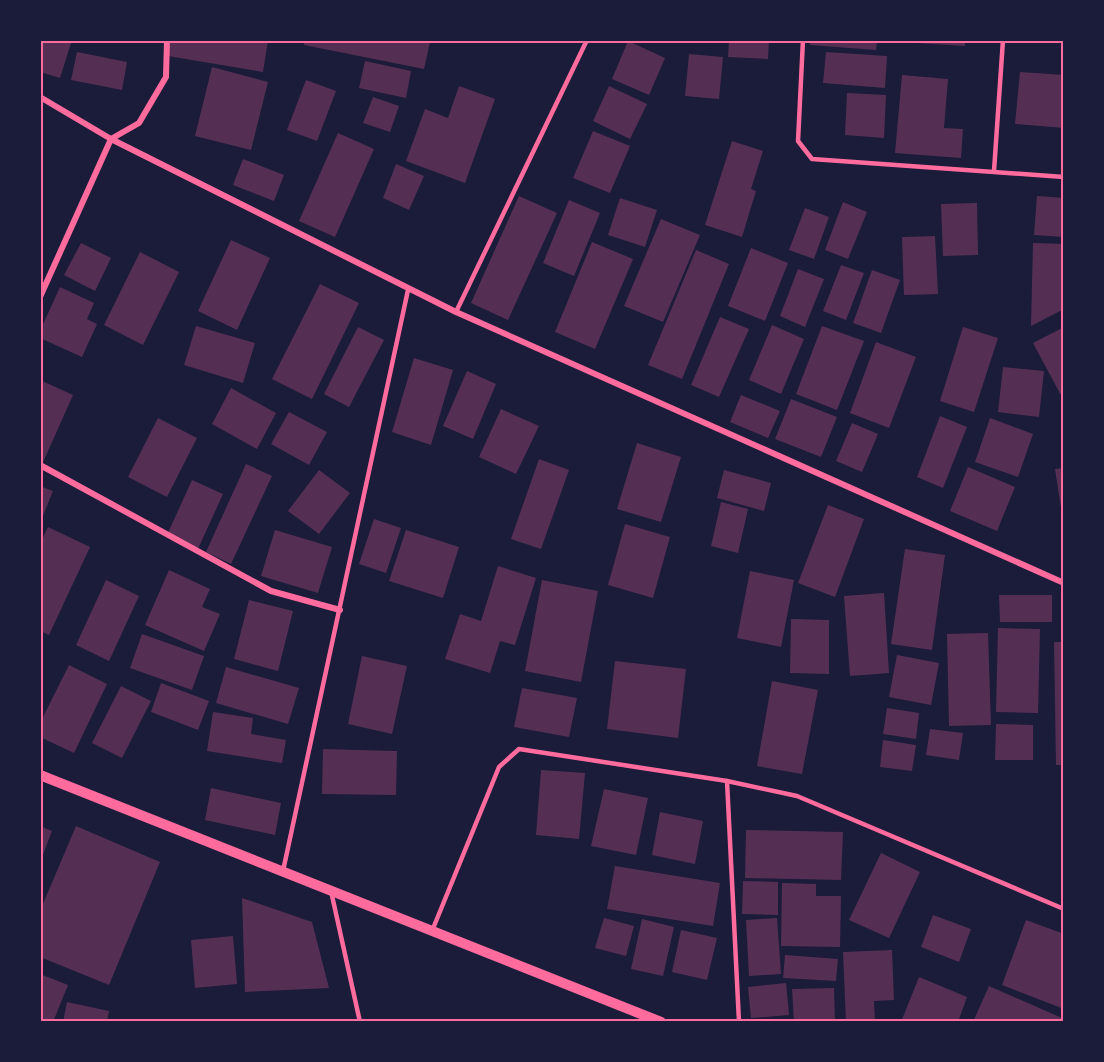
<svg xmlns="http://www.w3.org/2000/svg" width="1104" height="1062" font-family="'Source Serif 4',serif">
<style>
.building{fill:#542f53}
.lines{fill:none;stroke-linecap:round;stroke-linejoin:round}
.service{stroke:#ff6b9d;stroke-width:4.5}
.minor{stroke:#ff6b9d;stroke-width:6}
.tertiary{stroke:#ff6b9d;stroke-width:10}
.neatline{fill:none;stroke:#ff6b9d;stroke-width:2}
</style>
<rect width="100%" height="100%" fill="#1b1b3a"/>
<g class="building">
<polygon points="40,40 72,40 60,78 40,72"/>
<polygon points="170,40 268,40 263,72 168,56"/>
<polygon points="304,40 423,40 430,42 424,69 304,45"/>
<polygon points="729,40 769,40 768,59 728,57"/>
<polygon points="810,40 877,40 876,50 810,45"/>
<polygon points="901,40 965,40 965,46 901,42"/>
<polygon points="628,41 665,58 649,95 612,79"/>
<polygon points="77,52 127,62 122,90 71,80"/>
<polygon points="826,52 887,56 885,88 823,83"/>
<polygon points="689,54 723,57 719,99 685,96"/>
<polygon points="365,61 411,71 406,98 359,88"/>
<polygon points="212,67 268,82 251,150 195,136"/>
<polygon points="1020,72 1064,75 1064,128 1015,124"/>
<polygon points="902,75 948,79 944,128 963,129 961,158 895,153"/>
<polygon points="306,80 336,91 317,141 287,130"/>
<polygon points="459,86 495,99 465,183 406,161 425,109 448,118"/>
<polygon points="609,86 647,104 630,139 593,121"/>
<polygon points="847,93 886,95 884,138 845,135"/>
<polygon points="373,97 399,106 390,132 363,123"/>
<polygon points="593,131 630,146 610,193 573,178"/>
<polygon points="338,133 374,149 335,237 299,221"/>
<polygon points="732,141 763,151 751,189 756,191 742,237 705,225"/>
<polygon points="243,159 284,175 274,201 233,185"/>
<polygon points="396,164 424,176 409,210 383,198"/>
<polygon points="519,196 557,213 508,320 471,303"/>
<polygon points="1037,196 1064,198 1064,237 1034,235"/>
<polygon points="620,198 657,210 645,247 608,235"/>
<polygon points="569,200 600,213 574,276 543,263"/>
<polygon points="843,202 867,212 848,259 825,250"/>
<polygon points="977,203 978,255 943,256 941,204"/>
<polygon points="805,208 829,217 814,259 789,250"/>
<polygon points="661,219 700,235 663,322 624,306"/>
<polygon points="935,236 938,294 904,295 902,237"/>
<polygon points="231,240 270,258 237,330 198,311"/>
<polygon points="592,242 633,259 595,349 555,332"/>
<polygon points="81,243 111,258 95,291 64,275"/>
<polygon points="1033,243 1064,244 1064,309 1031,326"/>
<polygon points="751,248 788,263 765,321 728,306"/>
<polygon points="696,250 729,264 682,379 648,365"/>
<polygon points="140,252 179,272 143,345 104,325"/>
<polygon points="841,265 864,273 846,320 823,311"/>
<polygon points="798,269 824,279 805,327 780,316"/>
<polygon points="872,270 900,280 881,333 853,323"/>
<polygon points="320,284 359,303 312,399 272,379"/>
<polygon points="60,287 94,303 87,319 97,324 82,357 40,338 40,331"/>
<polygon points="720,317 749,329 719,397 691,385"/>
<polygon points="772,325 804,339 781,394 749,380"/>
<polygon points="196,326 255,343 243,383 184,365"/>
<polygon points="822,326 864,341 837,410 796,394"/>
<polygon points="358,327 384,340 349,407 324,394"/>
<polygon points="963,327 998,338 974,412 940,401"/>
<polygon points="1064,327 1064,401 1033,343"/>
<polygon points="876,342 916,357 889,428 850,413"/>
<polygon points="414,358 453,370 431,445 392,432"/>
<polygon points="1003,367 1044,371 1039,417 998,412"/>
<polygon points="467,371 496,384 473,439 443,426"/>
<polygon points="40,380 73,395 40,469"/>
<polygon points="231,388 276,413 257,449 212,424"/>
<polygon points="741,395 780,411 768,438 730,422"/>
<polygon points="791,399 837,417 821,457 775,439"/>
<polygon points="501,409 539,426 516,474 479,457"/>
<polygon points="289,412 327,432 309,465 271,444"/>
<polygon points="940,416 967,427 943,488 917,477"/>
<polygon points="158,418 197,438 167,497 128,477"/>
<polygon points="990,418 1033,434 1018,477 975,462"/>
<polygon points="852,423 878,434 862,472 836,461"/>
<polygon points="637,443 681,457 661,522 617,509"/>
<polygon points="539,459 569,470 541,549 511,539"/>
<polygon points="246,464 272,476 231,564 206,552"/>
<polygon points="968,467 1015,487 997,531 950,511"/>
<polygon points="1064,468 1064,514 1062,514 1055,469"/>
<polygon points="319,470 350,493 319,534 288,511"/>
<polygon points="724,470 771,483 764,511 717,498"/>
<polygon points="192,480 223,494 198,549 167,535"/>
<polygon points="40,486 53,491 41,521 40,521"/>
<polygon points="721,502 748,509 738,553 711,546"/>
<polygon points="828,505 864,519 835,597 798,583"/>
<polygon points="374,519 401,528 386,573 359,564"/>
<polygon points="625,524 670,537 653,598 608,585"/>
<polygon points="48,527 90,547 49,635 40,631 40,544"/>
<polygon points="275,530 332,547 318,593 261,576"/>
<polygon points="406,530 459,547 443,598 389,581"/>
<polygon points="905,549 945,555 932,650 891,644"/>
<polygon points="498,566 536,578 515,645 500,641 490,673 445,659 460,614 481,621"/>
<polygon points="169,570 210,589 202,607 220,614 204,651 145,625"/>
<polygon points="750,571 794,580 781,647 737,638"/>
<polygon points="106,580 139,596 109,661 76,645"/>
<polygon points="542,580 598,591 581,682 525,671"/>
<polygon points="884,593 889,673 850,676 844,596"/>
<polygon points="999,595 1052,595 1052,622 1000,622"/>
<polygon points="249,600 293,611 278,671 234,659"/>
<polygon points="791,619 829,620 829,674 790,673"/>
<polygon points="998,628 1040,629 1038,713 996,712"/>
<polygon points="988,633 991,725 949,726 947,634"/>
<polygon points="142,634 204,656 192,690 130,668"/>
<polygon points="1054,642 1064,642 1064,765 1056,765"/>
<polygon points="897,655 939,663 931,705 889,697"/>
<polygon points="362,656 407,666 392,734 348,724"/>
<polygon points="615,661 686,669 678,738 607,729"/>
<polygon points="69,665 107,684 74,753 40,737 40,723"/>
<polygon points="226,667 299,688 288,724 216,703"/>
<polygon points="772,681 818,690 802,774 757,766"/>
<polygon points="161,683 209,701 198,730 151,712"/>
<polygon points="121,686 151,701 122,758 92,743"/>
<polygon points="522,688 577,698 569,737 514,727"/>
<polygon points="887,708 919,713 916,739 883,734"/>
<polygon points="213,712 253,718 251,734 286,740 282,763 207,751"/>
<polygon points="996,724 1033,725 1033,760 995,760"/>
<polygon points="930,729 963,733 959,760 926,755"/>
<polygon points="883,740 916,745 912,771 880,767"/>
<polygon points="323,749 397,751 396,795 322,794"/>
<polygon points="541,770 585,773 579,839 536,835"/>
<polygon points="211,788 281,803 275,835 205,820"/>
<polygon points="604,789 648,798 636,855 591,846"/>
<polygon points="660,812 703,821 695,864 652,855"/>
<polygon points="40,826 52,831 41,860 40,860"/>
<polygon points="76,826 160,862 109,985 40,957 40,911"/>
<polygon points="746,830 843,832 841,880 745,878"/>
<polygon points="881,853 920,872 889,938 849,920"/>
<polygon points="615,866 720,883 713,926 607,909"/>
<polygon points="743,881 778,882 778,915 742,914"/>
<polygon points="782,883 816,884 816,896 841,896 840,947 781,946"/>
<polygon points="242,898 312,922 329,988 245,992"/>
<polygon points="933,915 971,929 959,962 921,947"/>
<polygon points="604,918 634,926 626,956 595,948"/>
<polygon points="777,918 781,974 749,976 746,920"/>
<polygon points="642,919 674,927 663,976 631,969"/>
<polygon points="1026,920 1064,934 1064,1009 1002,985"/>
<polygon points="681,930 717,938 707,980 672,972"/>
<polygon points="233,936 237,984 195,988 191,940"/>
<polygon points="892,950 894,1000 874,1001 875,1022 846,1022 843,952"/>
<polygon points="785,955 838,959 836,981 783,978"/>
<polygon points="40,974 68,985 53,1022 40,1022"/>
<polygon points="919,977 967,997 958,1022 901,1022"/>
<polygon points="786,983 789,1015 751,1018 748,987"/>
<polygon points="989,986 1062,1018 1061,1022 973,1022"/>
<polygon points="834,988 835,1022 794,1022 792,989"/>
<polygon points="67,1002 109,1011 107,1022 63,1022"/>
</g>
<g class="lines">
<g class="service">
<polyline points="803,40 798,141 812,159 1064,177"/>
<polyline points="994,171 1003,40"/>
<polyline points="456,312 587,40"/>
<polyline points="727,781 739,1022"/>
<polyline points="283,871 408,290"/>
<polyline points="331,891 360,1022"/>
<polyline points="432,931 499,767 519,749 727,781 797,796 1064,909"/>
</g>
<g class="minor">
<polyline points="40,97 111,139 456,312 1064,583"/>
<polyline points="40,297 111,139 139,123 166,77 167,40"/>
<polyline points="40,465 271,591 340,610"/>
</g>
<polyline class="tertiary" points="40,775 661,1022"/>
</g>
<rect width="1104" height="1062" fill="none" stroke="#1b1b3a" stroke-width="84"/>
<rect x="42" y="42" width="1020" height="978" class="neatline"/>
</svg>
